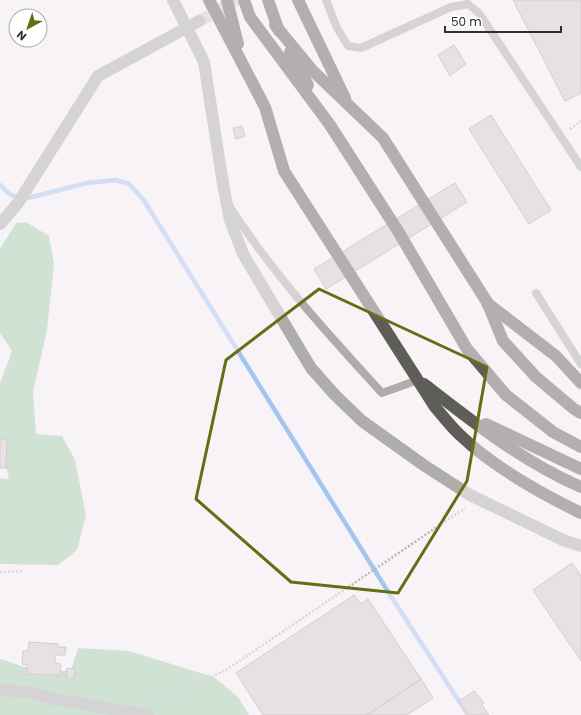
<svg xmlns="http://www.w3.org/2000/svg" width="581" height="715" font-family="Poppins,sans-serif">
<style>
.forest{fill:#a1cea9}
.lines{fill:none;stroke-linecap:round;stroke-linejoin:round}
.stream{stroke:#a4c5ef;stroke-width:4.5}
.building{fill:#d3cdca;stroke:#a69f9d}
.street-tunnel{stroke:#d0cccf;stroke-width:12;stroke-dasharray:12 6;stroke-linecap:butt}
.path{stroke:#b9b5b8;stroke-width:2.5;stroke-dasharray:2 2;stroke-linecap:butt}
.lane{stroke:#aeadaa;stroke-width:8}
.street{stroke:#aeadaa;stroke-width:12}
.highway{stroke:#5f5d58;stroke-width:12}
.marked{fill:none;stroke:#646e15;stroke-width:3;stroke-linejoin:round}
</style>
<rect width="100%" height="100%" fill="#f8f3f7"/>
<g class="forest">
<polygon points="26,222 49,236 54,264 47,330 33,392 36,434 62,436 75,460 86,515 77,550 58,565 0,564 0,478 9,479 0,443 0,383 12,351 0,333 0,249 16,223"/>
<polygon points="78,648 129,651 214,677 238,697 249,715 0,715 0,659 43,673 71,670"/>
</g>
<g class="lines">
<polyline class="stream" points="0,185 11,195 24,199 87,183 116,180 129,184 143,199 392,598 468,715"/>
</g>
<g class="building">
<polygon points="513,0 581,0 581,93 565,101"/>
<polygon points="454,45 466,64 450,76 438,55"/>
<polygon points="491,115 551,210 529,224 469,129"/>
<polygon points="242,126 245,136 236,139 233,128"/>
<polygon points="455,183 467,202 326,289 314,269"/>
<polygon points="0,439 7,439 6,468 0,468"/>
<polygon points="572,563 581,576 581,661 533,590"/>
<polygon points="354,595 361,604 368,599 421,679 367,715 263,715 236,673"/>
<polygon points="29,642 58,644 58,647 66,647 65,655 55,655 55,663 61,664 60,675 27,674 27,665 22,664 23,651 28,651"/>
<polygon points="67,668 75,669 74,679 66,677"/>
<polygon points="421,679 433,698 407,715 367,715"/>
<polygon points="474,691 484,703 482,705 489,715 468,715 459,701"/>
</g>
<g class="lines">
<polyline class="street-tunnel" points="199,21 237,0"/>
<g class="path">
<polyline points="570,129 581,121"/>
<polyline points="0,572 23,571"/>
<polyline points="153,703 226,670 465,508"/>
</g>
<g class="lane">
<polyline points="326,0 337,28 348,46 361,48 451,7 468,4 479,13 581,167"/>
<path d="M230 207C273 274 328 334 382 393L418 380"/>
<polyline points="536,293 581,364"/>
</g>
<g class="street">
<polyline points="173,0 204,62 223,184 230,220 243,254 311,368 335,395 362,421 425,466 470,495 563,540 581,546"/>
<polyline points="0,224 18,203 98,76 199,21"/>
<polyline points="0,690 29,692 53,699 147,715"/>
</g>
<g class="highway">
<path d="M209 0 265 107 284 171 435 407C443 416 451 427 460 435 491 465 542 494 581 513"/>
<polyline points="227,0 238,44"/>
<polyline points="244,0 250,17 330,125 398,231 467,349 506,395 553,432 581,447"/>
<polyline points="268,0 279,31"/>
<polyline points="298,0 345,98"/>
<polyline points="275,25 313,71 383,138 487,302 503,341 536,377 574,409 581,413"/>
<polyline points="290,52 308,85"/>
<polyline points="487,303 556,356 581,383"/>
<path d="M424 384C473 422 523 462 581 487"/>
<polyline points="486,424 581,469"/>
</g>
</g>
<path d="M0 0H581V715H0ZM319 289 487 367 467 481 398 593 291 582 196 499 226 360Z" fill="#f8f3f7" fill-opacity=".55" fill-rule="evenodd"/>
<path class="marked" d="M319 289 487 367 467 481 398 593 291 582 196 499 226 360Z"/>
<g transform="translate(28 28) rotate(220)"><circle r="19" fill="#ffffff" stroke="#acabac"/>
<path d="M0-3L7 15L0 10L-7 15Z" fill="#646e15"/>
<text y="-6" font-size="11" font-weight="bold" text-anchor="middle" fill="#302e30">N</text>
</g>
<path d="M445 26v6h116v-6" fill="none" stroke="#302e30" stroke-width="2"/>
<text x="451" y="26" font-size="12" fill="#302e30" stroke="#ffffff" stroke-width="3" paint-order="stroke">50 m</text>
</svg>
